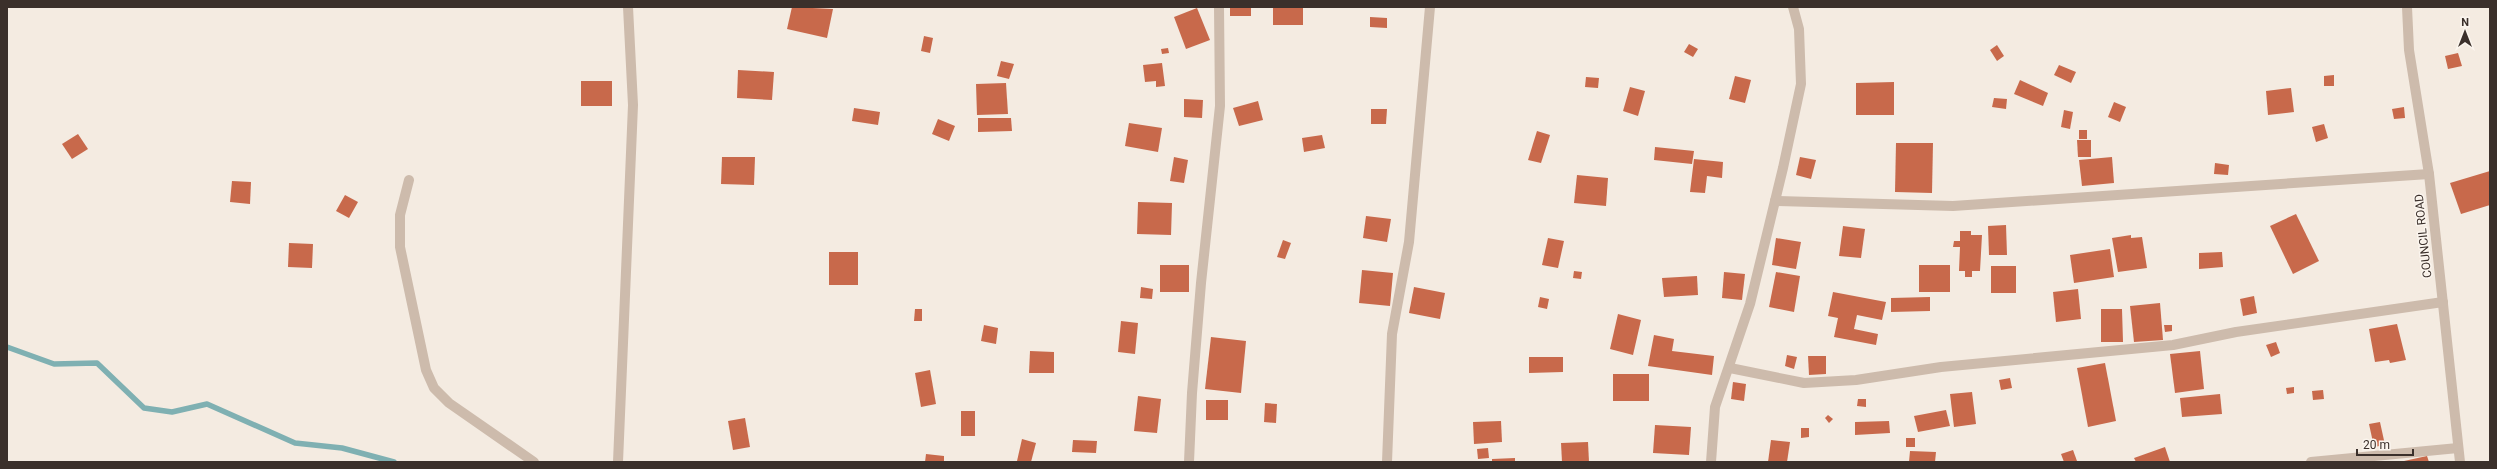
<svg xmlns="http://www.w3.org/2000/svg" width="2497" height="469" font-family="Roboto,sans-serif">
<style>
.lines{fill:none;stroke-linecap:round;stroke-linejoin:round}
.stream{stroke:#7fb0b2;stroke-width:5.5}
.building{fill:#c8694b}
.street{stroke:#cdbbac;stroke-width:10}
.labels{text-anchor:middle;stroke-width:3;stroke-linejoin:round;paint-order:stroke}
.street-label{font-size:12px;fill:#3b302b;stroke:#fbf5ee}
</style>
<rect width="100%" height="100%" fill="#f4ebe1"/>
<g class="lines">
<polyline class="stream" points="7,347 54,364 97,363 144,408 172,412 207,404 295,443 342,448 394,462"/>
</g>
<g class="building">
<polygon points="792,7 833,9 827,38 787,29"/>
<rect x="1230" y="7" width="21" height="9"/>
<rect x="1273" y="7" width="30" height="18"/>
<polygon points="1197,8 1210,40 1186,49 1174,17"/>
<polygon points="1370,17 1387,18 1387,28 1370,27"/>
<polygon points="924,36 933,38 930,53 921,51"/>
<polygon points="1689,44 1698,49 1693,57 1684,52"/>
<polygon points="1997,45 2004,56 1997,61 1990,50"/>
<polygon points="1168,48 1169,53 1162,54 1161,49"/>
<polygon points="2458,53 2462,66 2448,69 2445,56"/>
<polygon points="1001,61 1014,64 1009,79 997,76"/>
<polygon points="1162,63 1165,86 1156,87 1156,81 1145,82 1143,65"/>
<polygon points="2059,65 2076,72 2071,83 2054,75"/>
<polygon points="738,70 774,72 772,100 737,98"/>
<polygon points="2334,75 2334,86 2324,86 2324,76"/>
<polygon points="1735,76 1751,80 1745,103 1729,99"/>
<polygon points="1586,77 1599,78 1598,88 1585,87"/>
<polygon points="2020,80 2048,93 2043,106 2014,94"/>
<rect x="581" y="81" width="31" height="25"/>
<polygon points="1894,82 1894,115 1856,115 1856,83"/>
<polygon points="1006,83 1008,114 977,115 976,84"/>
<polygon points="1630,87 1645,91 1638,116 1623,111"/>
<polygon points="2291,88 2294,112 2268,115 2266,91"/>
<polygon points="1994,98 2007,99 2006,109 1992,107"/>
<polygon points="1184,99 1203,100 1202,118 1184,117"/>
<polygon points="1258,101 1263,120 1239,126 1233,108"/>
<polygon points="2114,102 2126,107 2120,122 2108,117"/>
<polygon points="2404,107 2405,118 2394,119 2392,109"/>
<polygon points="854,108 880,112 878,125 852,121"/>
<polygon points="1371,109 1387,109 1386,124 1371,124"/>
<polygon points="2064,110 2073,112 2070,129 2061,127"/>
<polygon points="978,118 1011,118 1012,131 978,132"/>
<polygon points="938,119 955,126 949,141 932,134"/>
<polygon points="1129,123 1162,128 1158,152 1125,146"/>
<polygon points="2324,124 2328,138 2316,142 2312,127"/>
<rect x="2079" y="130" width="8" height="9"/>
<polygon points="1537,131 1550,135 1541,163 1528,160"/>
<polygon points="78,134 88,149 72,159 62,144"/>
<polygon points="1322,135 1325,148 1304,152 1302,138"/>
<polygon points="2077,140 2091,140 2091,157 2078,157"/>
<polygon points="1896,143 1933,143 1932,193 1895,192"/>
<polygon points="1655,147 1694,151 1692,164 1654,160"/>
<polygon points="722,157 755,157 754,185 721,184"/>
<polygon points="1174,157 1188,160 1184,183 1170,181"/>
<polygon points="1800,157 1816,160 1811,179 1796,175"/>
<polygon points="2112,157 2114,183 2082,186 2079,160"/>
<polygon points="1694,159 1723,162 1722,178 1707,176 1705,193 1690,192"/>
<polygon points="2215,163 2229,165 2228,175 2214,174"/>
<polygon points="2490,171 2490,205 2461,214 2450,183"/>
<polygon points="1577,175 1608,178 1606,206 1574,203"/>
<polygon points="232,181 251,182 250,204 230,202"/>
<polygon points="345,195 358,202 349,218 336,211"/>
<polygon points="1138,202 1172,203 1171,235 1137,234"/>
<polygon points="2296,214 2319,261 2293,274 2270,226"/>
<polygon points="1366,216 1391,219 1387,242 1363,238"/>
<polygon points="2006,225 2007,255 1989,255 1988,226"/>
<polygon points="1843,226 1865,229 1861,258 1839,256"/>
<polygon points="1960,231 1971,231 1971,235 1982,235 1980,271 1972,271 1972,277 1965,277 1965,271 1959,271 1960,247 1953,247 1954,241 1960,241"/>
<polygon points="2131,235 2131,238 2142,237 2147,268 2118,272 2112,238"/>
<polygon points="1548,238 1564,241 1558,268 1542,265"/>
<polygon points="1776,238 1801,242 1796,269 1772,265"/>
<polygon points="1283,240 1291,243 1285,259 1277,257"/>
<polygon points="289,243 313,244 312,268 288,267"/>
<polygon points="2110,249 2114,277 2074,283 2070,255"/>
<rect x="829" y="252" width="29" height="33"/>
<polygon points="2222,252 2223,267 2199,269 2199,253"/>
<rect x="1160" y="265" width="29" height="27"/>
<rect x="1919" y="265" width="31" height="27"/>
<rect x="1991" y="266" width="25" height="27"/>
<polygon points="1362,270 1393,273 1390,306 1359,303"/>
<polygon points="1574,271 1582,272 1581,279 1573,278"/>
<polygon points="1724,272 1745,274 1742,300 1722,298"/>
<polygon points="1776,272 1800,276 1794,312 1769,307"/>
<polygon points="1697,276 1698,295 1664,297 1662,278"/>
<polygon points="1141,287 1153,289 1152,299 1140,298"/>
<polygon points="1414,287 1445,293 1440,319 1409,313"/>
<polygon points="2078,289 2081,319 2056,322 2053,292"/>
<polygon points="1833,292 1886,302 1882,320 1857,315 1854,329 1878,334 1876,345 1834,337 1838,318 1828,316"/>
<polygon points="2254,296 2257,313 2243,316 2240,299"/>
<polygon points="1540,297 1549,299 1547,309 1538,307"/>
<polygon points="1930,297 1930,311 1891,312 1891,298"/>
<polygon points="2160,303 2163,340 2134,342 2130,306"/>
<polygon points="915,309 922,309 922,321 914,321"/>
<polygon points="2101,309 2122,309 2123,342 2101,342"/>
<polygon points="1618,314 1641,320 1633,355 1610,349"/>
<polygon points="1121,321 1138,323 1135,354 1118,352"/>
<polygon points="2397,324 2406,360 2390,363 2389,360 2375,362 2369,329"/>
<polygon points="984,325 998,328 996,344 981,341"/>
<polygon points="2164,325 2172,325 2172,331 2165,332"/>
<polygon points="1654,335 1674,339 1672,351 1714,356 1712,375 1648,366"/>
<polygon points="1211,337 1246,341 1241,393 1205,389"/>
<polygon points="2276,342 2280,353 2271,357 2266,345"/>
<polygon points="1030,351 1054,352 1054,373 1029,373"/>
<polygon points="2200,351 2204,389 2175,393 2170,354"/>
<polygon points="1787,355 1797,357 1794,369 1785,366"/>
<polygon points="1808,356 1826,356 1826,374 1809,375"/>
<polygon points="1529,357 1563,357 1563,372 1529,373"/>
<polygon points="2105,363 2116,421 2088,427 2077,368"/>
<polygon points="930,370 936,404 921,407 915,373"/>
<rect x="1613" y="374" width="36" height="27"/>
<polygon points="2010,378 2012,388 2001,390 1999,380"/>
<polygon points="1733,382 1746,384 1744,401 1731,399"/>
<polygon points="2294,387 2294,393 2287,394 2286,388"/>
<polygon points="2323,390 2324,399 2313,400 2312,391"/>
<polygon points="1972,392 1976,424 1954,427 1950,394"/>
<polygon points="2220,394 2222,414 2182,417 2180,398"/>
<polygon points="1138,396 1161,399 1157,433 1134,431"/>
<polygon points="1858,399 1866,399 1866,407 1857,406"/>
<rect x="1206" y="400" width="22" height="20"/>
<polygon points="1265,403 1277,404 1276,423 1264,422"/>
<polygon points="1946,410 1950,426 1918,432 1914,416"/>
<rect x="961" y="411" width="14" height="25"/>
<polygon points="1828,415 1833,419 1829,423 1825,418"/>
<polygon points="745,418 750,447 733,450 728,421"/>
<polygon points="1501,421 1502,442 1474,444 1473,422"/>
<polygon points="1889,421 1890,433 1855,435 1855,422"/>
<polygon points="2380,422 2385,445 2374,447 2369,424"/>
<polygon points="1655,425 1691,427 1689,455 1653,453"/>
<polygon points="1801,428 1809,428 1809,437 1801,438"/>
<rect x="1906" y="438" width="9" height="9"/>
<polygon points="1022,439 1036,443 1031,462 1017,461"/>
<polygon points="1073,440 1097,441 1096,453 1072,452"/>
<polygon points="1771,440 1790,442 1787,462 1768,462"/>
<polygon points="1588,442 1589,462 1562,462 1561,443"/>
<polygon points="2165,447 2170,462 2136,462 2134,458"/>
<polygon points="1488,448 1489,458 1478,459 1477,449"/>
<polygon points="2073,450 2077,461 2064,462 2061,454"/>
<polygon points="1910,451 1936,452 1935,462 1909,462"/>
<polygon points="926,454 944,456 944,462 925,462"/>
<polygon points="2427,456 2429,462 2404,462 2404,461"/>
<polygon points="1515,458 1515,462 1492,462 1492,459"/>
</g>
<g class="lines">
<g class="street">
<polyline points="2407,7 2409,50 2429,174 2460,462"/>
<polyline points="409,180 400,215 400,247 426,370 434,388 449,403 534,462"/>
<polyline points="1775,201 1953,206 2429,174"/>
<polyline points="1730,368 1804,383 1856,380 1941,367 2173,345 2236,332 2443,302"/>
<polyline points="618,462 633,105 628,7"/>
<polyline points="1189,462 1192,393 1201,283 1220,106 1219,7"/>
<polyline points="1387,462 1392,334 1409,242 1430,7"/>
<polyline points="1711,462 1715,407 1750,304 1783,168 1801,84 1799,29 1793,7"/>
<polyline points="2311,462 2458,448"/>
</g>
</g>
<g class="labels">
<g class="street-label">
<text transform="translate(2423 236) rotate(-96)" y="4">COUNCIL ROAD</text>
</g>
</g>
<rect width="2497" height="469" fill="none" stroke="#3b302b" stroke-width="16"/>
<g transform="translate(2465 32)" stroke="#fbf5ee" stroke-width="3" paint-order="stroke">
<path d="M0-3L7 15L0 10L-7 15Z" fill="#3b302b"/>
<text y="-6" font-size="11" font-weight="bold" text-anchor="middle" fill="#3b302b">N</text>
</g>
<path d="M2357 449v6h56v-6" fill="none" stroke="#3b302b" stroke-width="2"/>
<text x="2363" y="449" font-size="12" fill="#3b302b" stroke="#fbf5ee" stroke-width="3" paint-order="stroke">20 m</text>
</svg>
